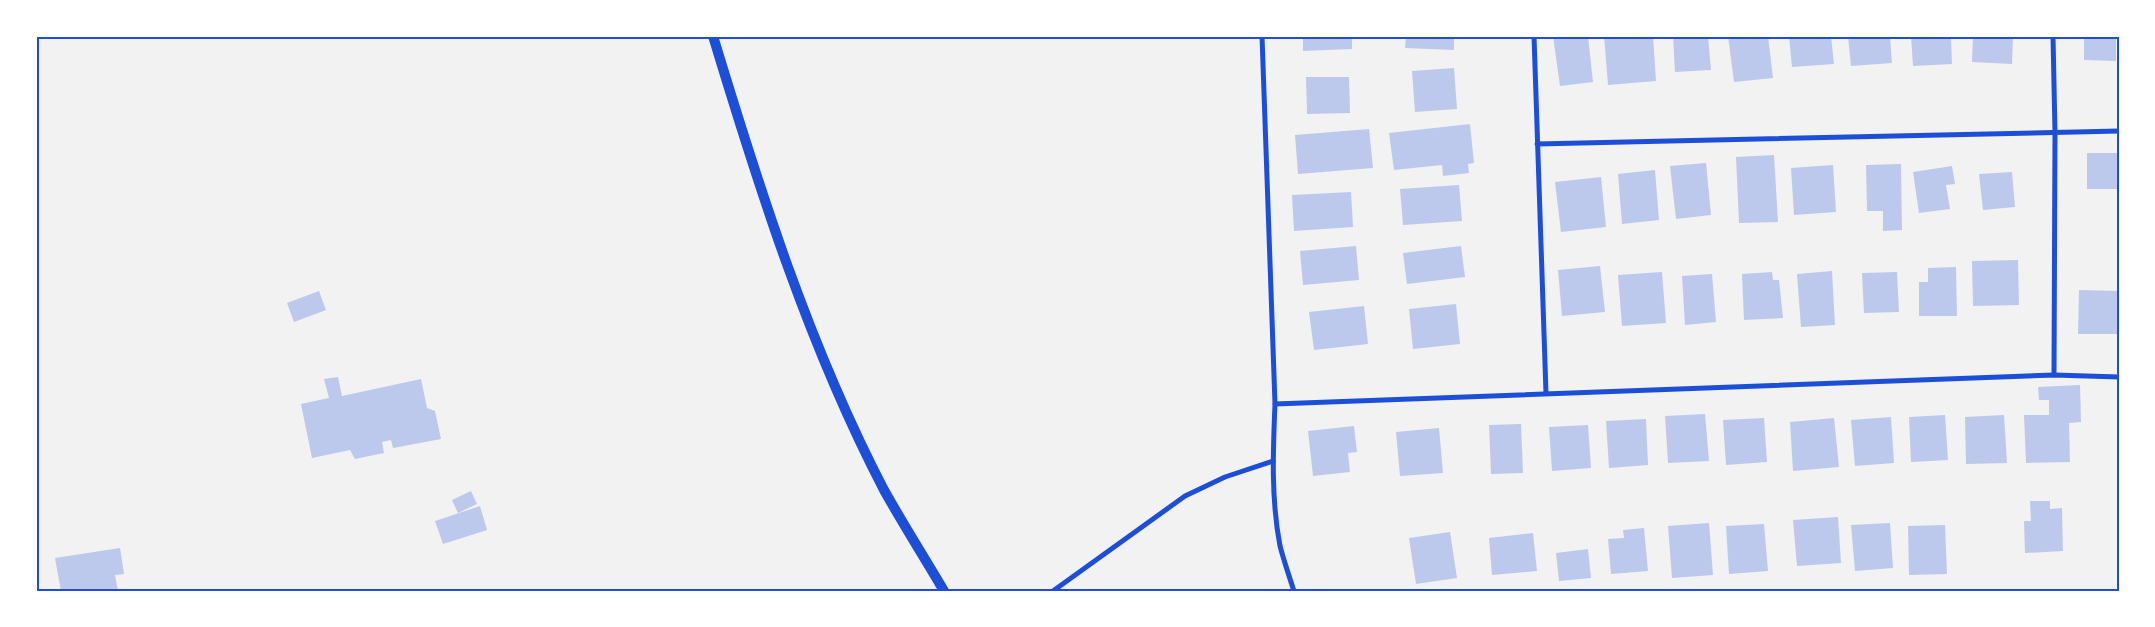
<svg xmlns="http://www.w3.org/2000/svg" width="2155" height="627" font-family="'Roboto Serif',serif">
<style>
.building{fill:#bdc9ec}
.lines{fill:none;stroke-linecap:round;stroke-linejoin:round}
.minor{stroke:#1d4ed8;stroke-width:5}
.secondary{stroke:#1d4ed8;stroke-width:10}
.neatline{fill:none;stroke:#1d4ed8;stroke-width:2}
</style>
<rect width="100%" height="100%" fill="#f2f2f2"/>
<g class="building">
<path d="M 1303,36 L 1352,36 L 1352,49 L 1303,51 Z"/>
<path d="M 1406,36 L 1454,36 L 1454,50 L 1405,48 Z"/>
<path d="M 1553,36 L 1588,36 L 1593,82 L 1560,86 Z"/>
<path d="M 1604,36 L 1653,36 L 1656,81 L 1608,85 Z"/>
<path d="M 1673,36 L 1708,36 L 1711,70 L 1675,72 Z"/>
<path d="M 1728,36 L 1768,36 L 1773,78 L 1734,82 Z"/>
<path d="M 1789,36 L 1831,36 L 1834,64 L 1792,67 Z"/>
<path d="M 1848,36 L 1890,36 L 1892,63 L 1851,66 Z"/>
<path d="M 1911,36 L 1951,36 L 1952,64 L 1913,66 Z"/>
<path d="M 1973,36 L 2013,36 L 2012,64 L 1972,62 Z"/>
<path d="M 2084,36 L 2116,36 L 2116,61 L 2084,60 Z"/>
<path d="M 1454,68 L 1457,109 L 1415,112 L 1412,71 Z"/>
<path d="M 1306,77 L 1349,77 L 1350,113 L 1307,114 Z"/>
<path d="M 1470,124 L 1474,163 L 1468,164 L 1469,173 L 1443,176 L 1442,165 L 1394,170 L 1389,133 Z"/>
<path d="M 1369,129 L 1373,168 L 1298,174 L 1295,135 Z"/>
<rect x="2087" y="153" width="32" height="36"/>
<path d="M 1774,155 L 1778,222 L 1739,223 L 1736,157 Z"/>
<path d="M 1706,163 L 1711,215 L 1676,219 L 1670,166 Z"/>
<path d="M 1901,164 L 1902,230 L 1883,231 L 1883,211 L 1867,211 L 1866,165 Z"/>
<path d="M 1833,165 L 1836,212 L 1794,215 L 1791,168 Z"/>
<path d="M 1952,166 L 1955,184 L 1946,185 L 1950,209 L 1919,213 L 1913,172 Z"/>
<path d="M 1655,170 L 1659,220 L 1622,224 L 1618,174 Z"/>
<path d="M 2012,172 L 2015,207 L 1983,210 L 1979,174 Z"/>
<path d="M 1601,177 L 1606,227 L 1561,232 L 1555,182 Z"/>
<path d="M 1459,185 L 1462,221 L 1403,225 L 1400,189 Z"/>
<path d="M 1351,192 L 1353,227 L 1294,231 L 1292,195 Z"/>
<path d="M 1356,246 L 1359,280 L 1303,285 L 1300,251 Z"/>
<path d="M 1461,246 L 1465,277 L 1407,284 L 1403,253 Z"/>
<path d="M 2018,260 L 2019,305 L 1973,306 L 1972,261 Z"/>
<path d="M 1600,266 L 1605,312 L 1562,316 L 1558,270 Z"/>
<path d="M 1956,267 L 1957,316 L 1919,316 L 1919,282 L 1928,282 L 1928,268 Z"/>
<path d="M 1832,271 L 1835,325 L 1801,327 L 1797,274 Z"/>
<path d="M 1662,272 L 1666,323 L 1622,326 L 1618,275 Z"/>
<path d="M 1772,272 L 1773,280 L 1779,280 L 1783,318 L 1744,320 L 1742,274 Z"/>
<path d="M 1897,272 L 1899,312 L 1864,313 L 1862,273 Z"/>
<path d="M 1712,274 L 1716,322 L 1685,325 L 1682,276 Z"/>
<path d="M 2079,290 L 2119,291 L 2119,334 L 2078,334 Z"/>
<path d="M 319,291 L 326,310 L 294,322 L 287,303 Z"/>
<path d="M 1456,304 L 1460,344 L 1413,349 L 1409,309 Z"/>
<path d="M 1364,306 L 1368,344 L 1314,350 L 1309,312 Z"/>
<path d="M 338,377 L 342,396 L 421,379 L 427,408 L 435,411 L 441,439 L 393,448 L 391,440 L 382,442 L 384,453 L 355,459 L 350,450 L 312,458 L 301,404 L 329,398 L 324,379 Z"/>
<path d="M 2080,385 L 2081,422 L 2069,423 L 2070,462 L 2026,463 L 2024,415 L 2049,415 L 2049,400 L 2039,400 L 2038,387 Z"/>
<path d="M 1705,414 L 1709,461 L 1668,463 L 1665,416 Z"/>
<path d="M 1945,415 L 1948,460 L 1911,462 L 1909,417 Z"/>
<path d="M 2004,415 L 2007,463 L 1966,464 L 1965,417 Z"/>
<path d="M 1891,417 L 1894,463 L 1855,466 L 1851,420 Z"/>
<path d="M 1764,418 L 1767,462 L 1726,465 L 1723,420 Z"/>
<path d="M 1834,418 L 1839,467 L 1793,471 L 1790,422 Z"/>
<path d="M 1646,419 L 1648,465 L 1609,468 L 1606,421 Z"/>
<path d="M 1521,424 L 1523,473 L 1491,474 L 1489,425 Z"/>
<path d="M 1588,425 L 1591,468 L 1552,471 L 1549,427 Z"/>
<path d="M 1354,426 L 1357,452 L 1348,453 L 1350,472 L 1313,476 L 1308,431 Z"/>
<path d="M 1439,428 L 1443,473 L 1400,476 L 1396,432 Z"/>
<path d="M 471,491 L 477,504 L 458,513 L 452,500 Z"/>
<path d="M 2030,501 L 2050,501 L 2050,509 L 2062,508 L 2063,551 L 2025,553 L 2024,521 L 2031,521 Z"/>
<path d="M 480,506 L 487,530 L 443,544 L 435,521 Z"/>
<path d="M 1838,517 L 1841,563 L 1797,566 L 1793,520 Z"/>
<path d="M 1709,523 L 1713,575 L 1672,578 L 1668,526 Z"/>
<path d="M 1890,523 L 1893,568 L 1855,571 L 1851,525 Z"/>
<path d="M 1764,524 L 1768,571 L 1729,574 L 1726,526 Z"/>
<path d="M 1945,525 L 1947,574 L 1909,575 L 1908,526 Z"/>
<path d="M 1644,528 L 1648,571 L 1611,574 L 1608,539 L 1624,538 L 1623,530 Z"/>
<path d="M 1450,532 L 1457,578 L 1416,584 L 1409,538 Z"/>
<path d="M 1533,533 L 1537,571 L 1492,575 L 1489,538 Z"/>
<path d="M 120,548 L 124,574 L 115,575 L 118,591 L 61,591 L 55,558 Z"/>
<path d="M 1588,549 L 1591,578 L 1559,581 L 1556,553 Z"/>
</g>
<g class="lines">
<g class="minor">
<path d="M 1262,36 L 1275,404 C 1273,451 1271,499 1280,546 C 1284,561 1289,576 1294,591"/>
<path d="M 1534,36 L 1546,393"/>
<path d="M 2053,36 L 2055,133 L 2054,375"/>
<path d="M 1537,144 L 2119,131"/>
<path d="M 1275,404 L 2054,375 L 2119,377"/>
<path d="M 1053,591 L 1185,496 L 1225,477 L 1273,461"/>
</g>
<path class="secondary" d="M 713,36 C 760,191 809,346 884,490 C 903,524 924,557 944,591"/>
</g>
<rect width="2155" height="627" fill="none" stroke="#ffffff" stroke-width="75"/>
<rect x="38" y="38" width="2080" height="552" class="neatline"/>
</svg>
